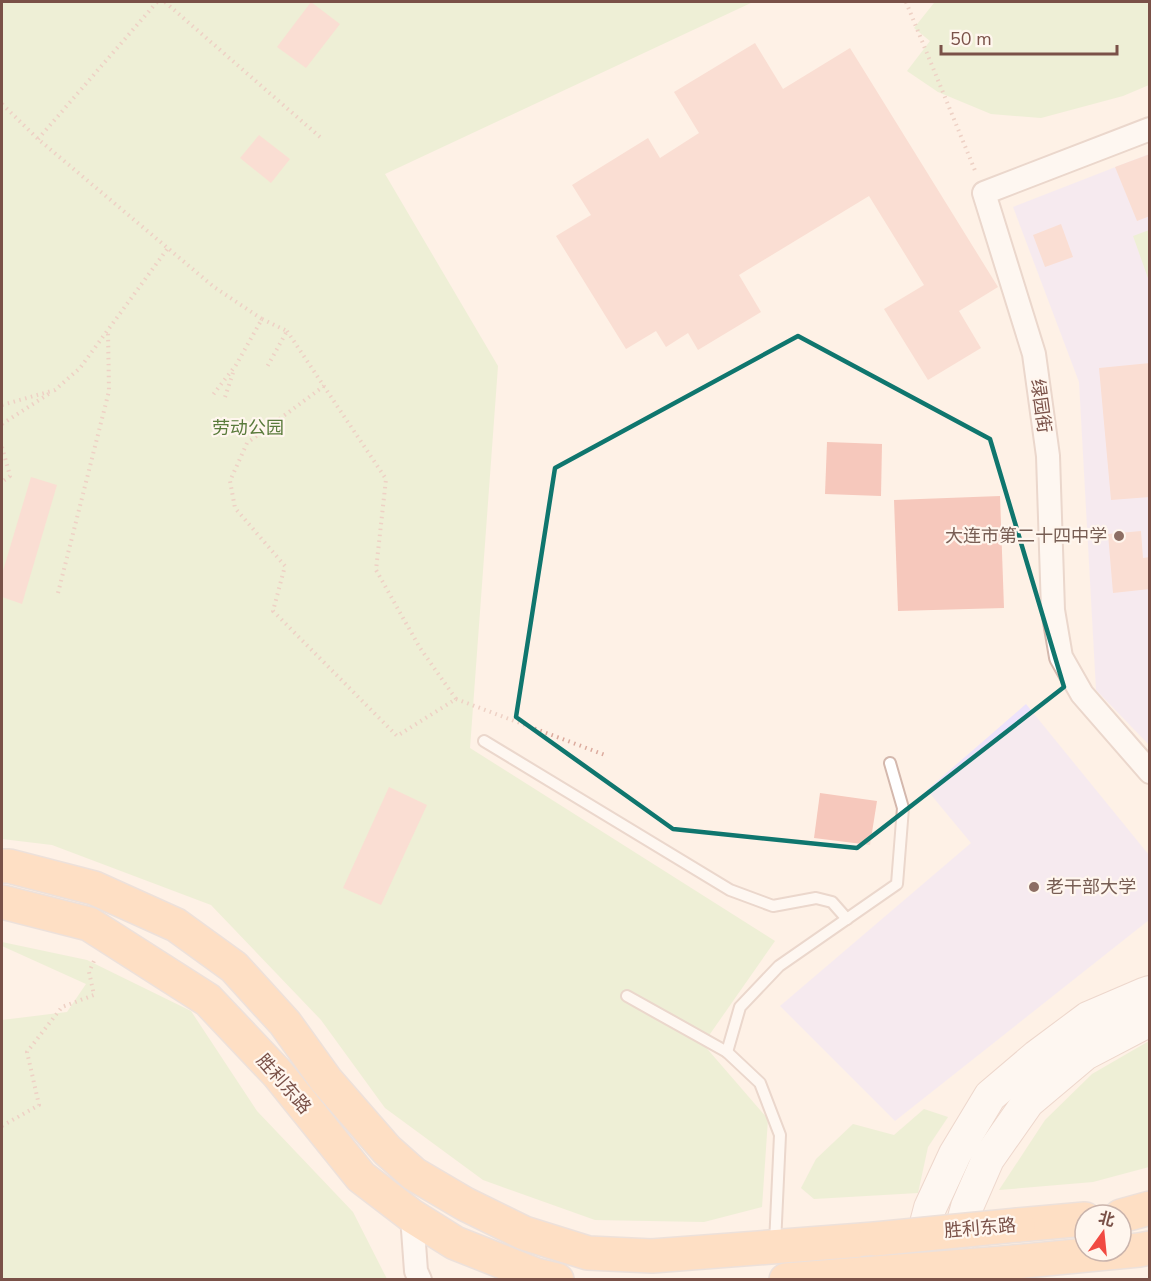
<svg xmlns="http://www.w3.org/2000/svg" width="1151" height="1281" font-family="'Nunito Sans','Noto Sans SC',sans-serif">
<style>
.education{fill:#eee3fb}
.green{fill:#dcedc3}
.building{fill:#f6c8bc}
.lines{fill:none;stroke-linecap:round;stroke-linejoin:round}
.lane-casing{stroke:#d4b8ad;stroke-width:14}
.street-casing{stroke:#d4b8ad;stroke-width:26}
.secondary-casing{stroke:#dab8ad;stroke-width:34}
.primary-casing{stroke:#dacecc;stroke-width:36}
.path{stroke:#dcab9e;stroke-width:4;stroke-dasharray:1.5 4.5;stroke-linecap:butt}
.lane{stroke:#fff;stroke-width:10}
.street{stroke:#fff;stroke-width:22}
.secondary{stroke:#fff;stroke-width:32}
.primary{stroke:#ffc99c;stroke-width:33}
.primary-bridge-casing{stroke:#dacecc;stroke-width:36;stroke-linecap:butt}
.primary-bridge{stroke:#ffc99c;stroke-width:33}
.marked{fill:none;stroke:#0f766e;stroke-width:4.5;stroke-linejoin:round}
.education-dot{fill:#8d6e63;stroke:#fff6ee;stroke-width:2}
.labels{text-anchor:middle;stroke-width:4.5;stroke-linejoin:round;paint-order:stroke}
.street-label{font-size:18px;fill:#7a5148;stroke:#fff6ee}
.park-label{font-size:18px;fill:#5a7b3c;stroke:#fff6ee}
.education-label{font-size:18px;fill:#785e54;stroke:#fff6ee;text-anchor:end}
</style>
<rect width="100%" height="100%" fill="#fef1e6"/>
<g class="education">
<path d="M 1149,154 L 1149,745 L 1096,690 L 1079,382 L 1013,207 Z"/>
<path d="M 1026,704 L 1149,855 L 1149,920 L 895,1121 L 780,1006 L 971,843 L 927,790 Z"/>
</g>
<g class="green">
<path d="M 2,2 L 753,2 L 385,174 L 498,366 L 470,748 L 775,941 L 703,1044 L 768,1119 L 762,1207 L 704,1222 L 595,1220 L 483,1180 L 385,1108 L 321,1020 L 211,905 L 52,845 L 2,839 Z"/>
<path d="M 933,2 L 1149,2 L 1149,85 L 1123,96 L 1041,118 L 991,114 L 938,92 L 907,71 L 930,41 L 914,28 L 934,3 Z"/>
<path d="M 1149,230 L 1150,230 L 1149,281 L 1133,236 Z"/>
<path d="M 2,942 L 87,960 L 191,1011 L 257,1111 L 353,1212 L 387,1279 L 2,1279 L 2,1020 L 67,1012 L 86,984 L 2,946 Z"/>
<path d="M 1149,1041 L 1149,1167 L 1093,1182 L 999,1190 L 1045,1120 L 1092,1074 Z"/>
<path d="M 924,1109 L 948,1117 L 928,1147 L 918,1193 L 814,1199 L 801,1188 L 816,1159 L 853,1124 L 894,1135 Z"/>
</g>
<g class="building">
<path d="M 311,2 L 340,24 L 306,68 L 277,47 Z"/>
<path d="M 755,43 L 783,89 L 850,48 L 998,287 L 959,311 L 981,348 L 928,380 L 884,309 L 924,285 L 869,196 L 739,275 L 761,312 L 698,350 L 688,333 L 666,347 L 656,331 L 626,349 L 556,236 L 591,215 L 572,185 L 648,138 L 660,158 L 699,133 L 674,92 Z"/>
<path d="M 259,135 L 290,159 L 271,183 L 240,158 Z"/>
<path d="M 1150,154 L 1150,216 L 1137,221 L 1115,167 Z"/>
<path d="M 1061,224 L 1073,257 L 1045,267 L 1033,235 Z"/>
<path d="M 1150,363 L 1150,497 L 1111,500 L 1099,368 Z"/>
<path d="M 827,442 L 882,444 L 881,496 L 825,494 Z"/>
<path d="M 31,477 L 57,485 L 22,604 L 2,597 L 2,574 Z"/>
<path d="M 1000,496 L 1004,608 L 898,611 L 894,500 Z"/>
<path d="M 1141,531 L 1143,558 L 1150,557 L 1150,589 L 1113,593 L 1108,534 Z"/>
<path d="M 389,787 L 427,805 L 381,905 L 343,888 Z"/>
<path d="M 820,793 L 877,801 L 870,845 L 814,838 Z"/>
</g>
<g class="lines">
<defs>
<g id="lane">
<path d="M 484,741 L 730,890 L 773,906 L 816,898 L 832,902 L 847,919"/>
<path d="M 627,996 L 727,1052 L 760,1083 L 780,1135 L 775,1244"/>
<path d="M 727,1052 L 740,1007 L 779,966 L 897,884 L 903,808 L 890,763"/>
</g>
<g id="street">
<path d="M 1150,129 L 984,193 L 1034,354 L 1048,456 L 1053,610 L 1061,657 L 1082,694 L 1150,772"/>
<path d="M 412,1216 L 416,1271 L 420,1280"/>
</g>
<g id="secondary">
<path d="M 917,1258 L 930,1208 L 955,1154 L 990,1096 L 1037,1056 L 1088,1018 L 1144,994 L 1150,992"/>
<path d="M 947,1280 L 967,1207 L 988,1159 L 1028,1102 L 1085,1054 L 1150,1020"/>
</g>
<g id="primary">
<path d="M 2,866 L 9,866 L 94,888 L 176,925 L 234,967 L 285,1023 L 326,1080 L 387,1150 L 414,1174 L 465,1204 L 524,1233 L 588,1253 L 652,1256 L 875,1239"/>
<path d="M 2,902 L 89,924 L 208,1000 L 278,1074 L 361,1177 L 412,1216 L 455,1243 L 536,1275 L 557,1280"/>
<path d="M 1121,1216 L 1150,1208"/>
<path d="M 1018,1225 L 1085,1219"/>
<path d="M 1004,1263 L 1139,1250 L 1150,1248"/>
<path d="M 786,1280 L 862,1274"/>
</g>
</defs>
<use href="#lane" class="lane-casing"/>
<use href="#street" class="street-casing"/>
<use href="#secondary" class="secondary-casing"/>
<use href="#primary" class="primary-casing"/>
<g class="path">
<path d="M 165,2 L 320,137"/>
<path d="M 906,2 L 976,173"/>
<path d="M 2,104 L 38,139 L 214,287 L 262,319 L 236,365 L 212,396"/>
<path d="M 38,139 L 157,2"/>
<path d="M 262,319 L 287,331 L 267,367"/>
<path d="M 287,331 L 386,479 L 376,570 L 420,648 L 456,699 L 397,736 L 273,611 L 285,566 L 235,508 L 230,481 L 247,443 L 324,386"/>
<path d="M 225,397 L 234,370"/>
<path d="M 2,405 L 55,390 L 80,368 L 168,248"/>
<path d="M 2,424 L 50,393"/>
<path d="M 2,447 L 10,476 L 2,482"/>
<path d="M 58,593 L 109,391 L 108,330"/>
<path d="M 456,699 L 605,755"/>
<path d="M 2,1126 L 39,1105 L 27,1052 L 62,1007 L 94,995 L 89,972 L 94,961"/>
</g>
<use href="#lane" class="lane"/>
<use href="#street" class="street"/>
<use href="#secondary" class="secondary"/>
<use href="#primary" class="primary"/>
<defs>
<g id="primary-bridge">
<path d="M 875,1239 L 1018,1225"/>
<path d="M 862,1274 L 1004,1263"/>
</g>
</defs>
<use href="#primary-bridge" class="primary-bridge-casing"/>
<use href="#primary-bridge" class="primary-bridge"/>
</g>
<path d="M0 0H1151V1281H0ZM 798,336 L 990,439 L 1064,687 L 857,848 L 673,829 L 516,717 L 555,468 Z" fill="#fef1e6" fill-opacity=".55" fill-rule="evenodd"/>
<path class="marked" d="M 798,336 L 990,439 L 1064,687 L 857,848 L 673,829 L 516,717 L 555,468 Z"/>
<g class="education-dot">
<circle cx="1119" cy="536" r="6"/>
<circle cx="1034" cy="887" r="6"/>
</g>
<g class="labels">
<g class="street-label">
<text transform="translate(1041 406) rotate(82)" y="6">绿园街</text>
<text transform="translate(284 1084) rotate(49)" y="6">胜利东路</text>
<text transform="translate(980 1228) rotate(-5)" y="6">胜利东路</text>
</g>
<g class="park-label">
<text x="248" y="434">劳动公园</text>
</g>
<g class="education-label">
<text x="1107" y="542">大连市第二十四中学</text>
<text x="1046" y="893" text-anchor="start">老干部大学</text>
</g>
</g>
<rect width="1151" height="1281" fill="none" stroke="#7a5148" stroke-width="6"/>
<g transform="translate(1103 1233) rotate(15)"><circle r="28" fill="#fff6ee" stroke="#cab4ac" stroke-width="1.5"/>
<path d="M0-4.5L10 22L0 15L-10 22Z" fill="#f14a42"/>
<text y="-9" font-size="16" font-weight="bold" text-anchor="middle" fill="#7a5148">北</text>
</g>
<path d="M941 45v9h176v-9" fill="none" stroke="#7a5148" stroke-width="3"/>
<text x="950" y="45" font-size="18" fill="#7a5148" stroke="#fff6ee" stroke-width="4.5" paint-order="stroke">50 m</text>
</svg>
